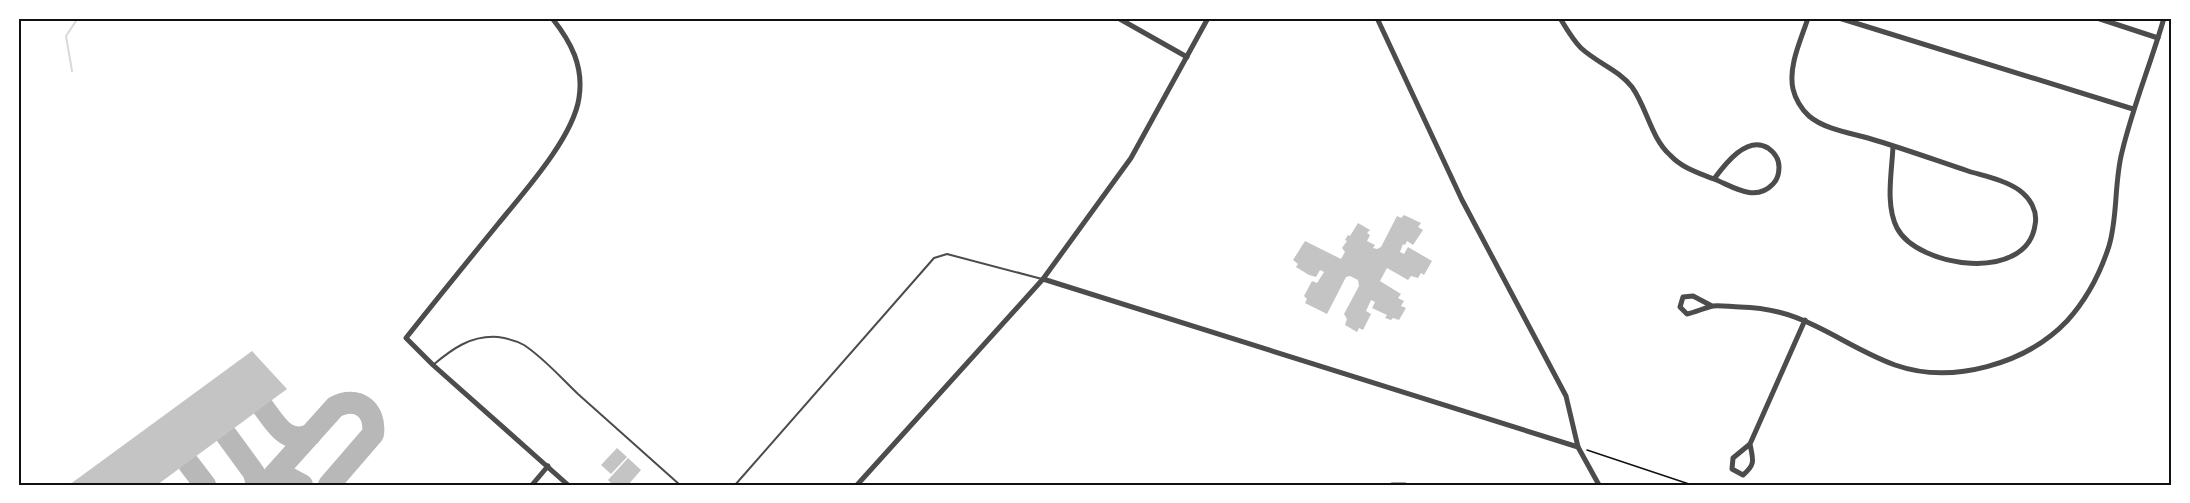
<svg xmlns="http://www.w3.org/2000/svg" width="2190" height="503" font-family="'Fira Sans',sans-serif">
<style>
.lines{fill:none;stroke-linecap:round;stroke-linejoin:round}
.stream{stroke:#d9d9d9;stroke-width:2}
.taxiway{stroke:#b8b8b8;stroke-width:22}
.building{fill:#c4c4c4}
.path{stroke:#111;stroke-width:1.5}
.service{stroke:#4c4c4c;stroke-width:2}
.minor{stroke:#4c4c4c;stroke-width:5}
.neatline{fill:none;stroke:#111;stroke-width:2}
</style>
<rect width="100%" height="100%" fill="#fff"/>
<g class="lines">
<path class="stream" d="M 72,71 L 66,36 L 78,18"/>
<g class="taxiway">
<path d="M 263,407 C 276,424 286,445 310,435"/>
<path d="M 227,436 L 254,473 L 257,485"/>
<path d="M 189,464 L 205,485"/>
<path d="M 270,480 L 287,477 L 302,485"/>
<path d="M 265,485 L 335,407 C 358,395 376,410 373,434 L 329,485"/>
</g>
</g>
<g class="building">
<path d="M 1404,215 L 1421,223 L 1418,227 L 1423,230 L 1413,245 L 1407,241 L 1405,245 L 1403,244 L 1400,252 L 1404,254 L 1408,247 L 1432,261 L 1424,275 L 1421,273 L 1418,278 L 1411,276 L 1408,280 L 1387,268 L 1380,281 L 1401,294 L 1398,298 L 1404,301 L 1401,306 L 1406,308 L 1399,320 L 1393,318 L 1391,320 L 1385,318 L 1387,315 L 1372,308 L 1375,302 L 1371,300 L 1366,311 L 1371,314 L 1363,330 L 1359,328 L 1357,332 L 1345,325 L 1347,319 L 1344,314 L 1359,286 L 1358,280 L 1350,276 L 1346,277 L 1327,314 L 1305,303 L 1307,299 L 1304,296 L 1312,281 L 1317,283 L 1324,272 L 1320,270 L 1316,277 L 1309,275 L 1296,267 L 1298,264 L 1293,260 L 1305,241 L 1341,259 L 1345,252 L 1342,248 L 1347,241 L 1345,240 L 1348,235 L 1350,236 L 1358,223 L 1370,230 L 1367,233 L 1370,235 L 1367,241 L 1375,245 L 1373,248 L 1377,249 L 1381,247 L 1397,216 L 1401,218 Z"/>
<path d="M 252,351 L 287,389 L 157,485 L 69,485 Z"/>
<path d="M 617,448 L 627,457 L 611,474 L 601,465 Z"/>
<path d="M 628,458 L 641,470 L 628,485 L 613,485 L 608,480 Z"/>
</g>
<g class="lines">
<path class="path" d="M 1587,450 L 1692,485"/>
<g class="service">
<path d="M 433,365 C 452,349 471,335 498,337 C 505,338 517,341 524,345 C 545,359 560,377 578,394 C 612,424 646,455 680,485"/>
<path d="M 735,485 L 934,258 L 947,254 L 1042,279"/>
</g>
<g class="minor">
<path d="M 552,18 C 571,42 584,66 579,98 C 573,138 524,192 498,224 C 467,262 436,300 406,338 L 433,365 L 568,485"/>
<path d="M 1118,18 L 1187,57"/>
<path d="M 1377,18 L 1462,200 L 1566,396 L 1578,447 L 1599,485"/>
<path d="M 1560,18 C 1566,28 1573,40 1581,48 C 1597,63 1619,70 1632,87 C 1647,108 1651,138 1670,155 C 1682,168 1698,173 1714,179 C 1732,186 1755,203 1773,184 C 1777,180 1779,174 1779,167 C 1779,160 1775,153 1768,148 C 1747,135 1725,164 1714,179"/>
<path d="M 1808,18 C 1801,40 1788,66 1793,89 C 1795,98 1801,109 1809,116 C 1824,129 1850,133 1868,138 C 1902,148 1935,160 1968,171 C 1984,176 2005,180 2019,190 C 2030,198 2038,211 2035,225 C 2027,283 1918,268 1897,228 C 1885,204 1892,172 1893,146"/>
<path d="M 1839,18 L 2133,109"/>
<path d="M 2097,18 L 2158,38"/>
<path d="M 1043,279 L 1578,447"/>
<path d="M 1712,306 L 1693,296 L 1683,297 L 1680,307 L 1687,314 C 1696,312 1704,308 1713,306 C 1721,305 1731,307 1740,307 C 1806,308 1838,344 1895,365 C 1952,385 2026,364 2067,321 C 2087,299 2100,274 2109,246 C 2118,216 2114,183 2122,152 C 2133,106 2151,63 2164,18"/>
<path d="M 1750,444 C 1753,460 1756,464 1743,475 L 1732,469 L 1733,458 L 1750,444 L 1805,320"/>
<path d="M 532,485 L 548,466"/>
<path d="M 857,485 L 1043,279 L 1131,158 L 1208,18"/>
<path d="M 1392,485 L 1405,485"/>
</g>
</g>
<rect width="2190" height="503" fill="none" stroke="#ffffff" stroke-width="39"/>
<rect x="20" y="20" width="2150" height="464" class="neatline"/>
</svg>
